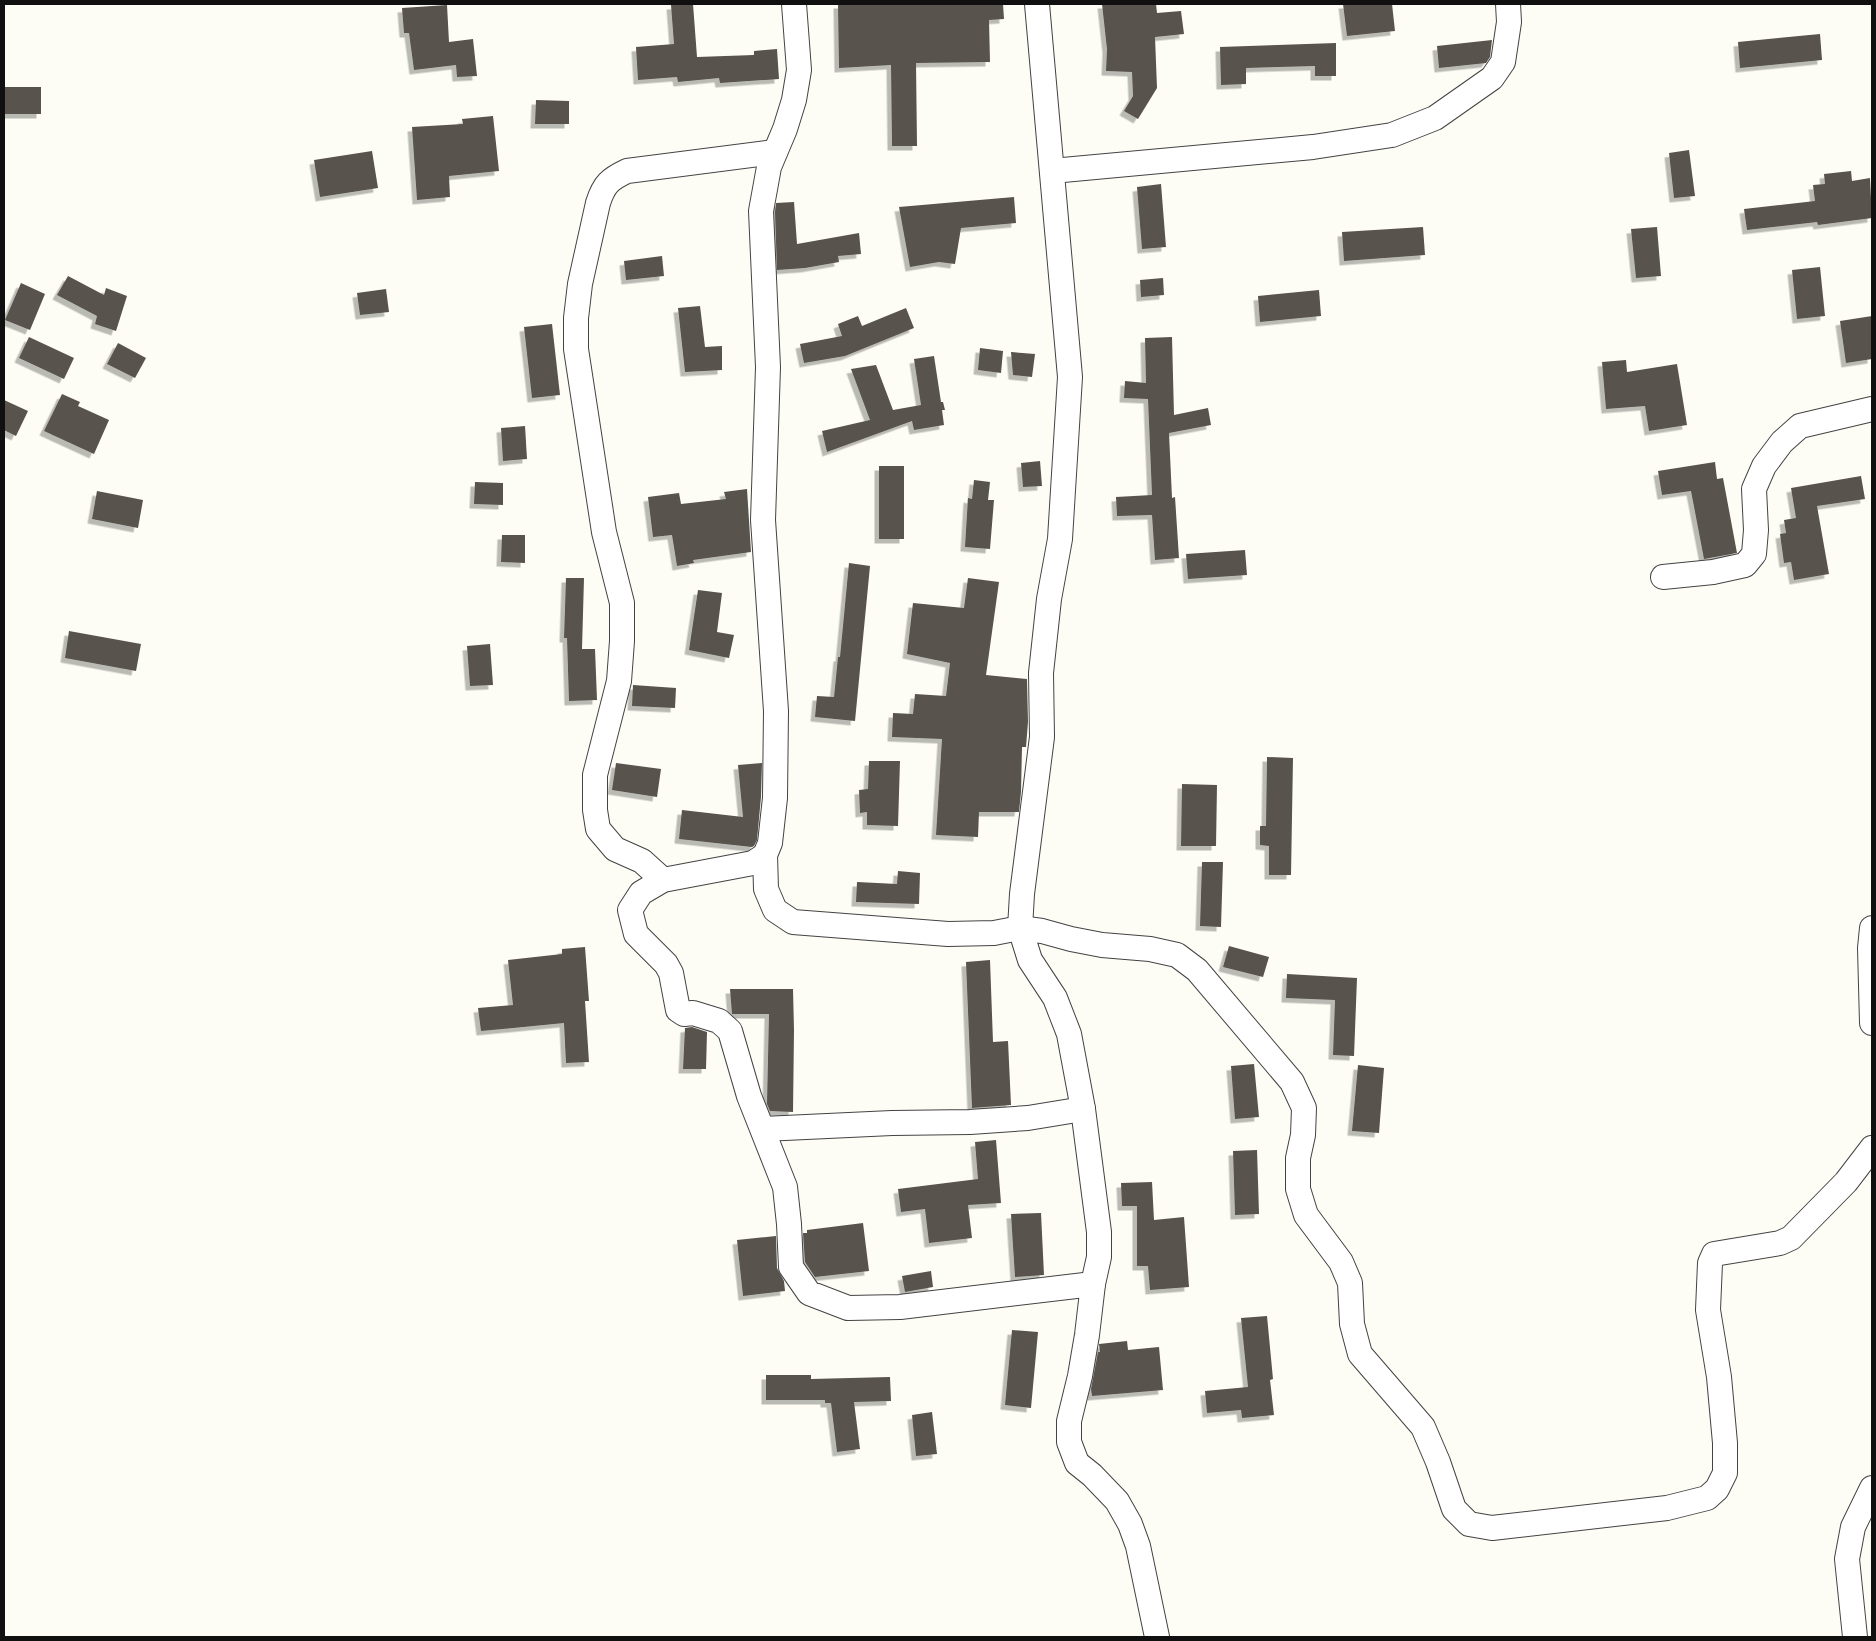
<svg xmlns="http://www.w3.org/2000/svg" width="1876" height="1641" font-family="Lora,serif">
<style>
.building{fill:#58524d;filter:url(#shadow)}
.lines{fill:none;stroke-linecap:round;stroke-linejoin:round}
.minor-casing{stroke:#434343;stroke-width:26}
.minor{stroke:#fff;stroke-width:24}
</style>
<defs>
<filter id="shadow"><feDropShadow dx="-4.5" dy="4.5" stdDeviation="0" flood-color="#0004"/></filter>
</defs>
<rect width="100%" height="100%" fill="#fefdf5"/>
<g class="building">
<path d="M 693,4 L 697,57 L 754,55 L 754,51 L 777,49 L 779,79 L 720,83 L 719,78 L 678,82 L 677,77 L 638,80 L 636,47 L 674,44 L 671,5 Z"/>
<path d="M 838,4 L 1003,4 L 1004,19 L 989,20 L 990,62 L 916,63 L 917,146 L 892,146 L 891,65 L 839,68 Z"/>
<path d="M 1102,4 L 1156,4 L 1157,13 L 1181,11 L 1184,34 L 1155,37 L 1157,88 L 1138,119 L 1124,111 L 1133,96 L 1132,72 L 1106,71 L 1107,49 Z"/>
<path d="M 1343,4 L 1392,4 L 1395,31 L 1347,36 Z"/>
<path d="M 447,5 L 449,42 L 473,39 L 477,76 L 457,77 L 456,65 L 414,70 L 409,33 L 404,33 L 402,8 Z"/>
<path d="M 1820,34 L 1822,60 L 1740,68 L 1738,42 Z"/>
<path d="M 1492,40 L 1490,57 L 1486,63 L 1439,68 L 1437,46 Z"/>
<path d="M 1336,43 L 1336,76 L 1315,76 L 1315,66 L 1246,68 L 1246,84 L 1221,85 L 1220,47 Z"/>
<rect x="4" y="87" width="37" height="27"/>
<path d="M 536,100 L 569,101 L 569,124 L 535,124 Z"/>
<path d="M 493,116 L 499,171 L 449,176 L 450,197 L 417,200 L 412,127 L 463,124 L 462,119 Z"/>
<path d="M 1689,150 L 1695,196 L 1674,198 L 1669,153 Z"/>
<path d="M 372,151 L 378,188 L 320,197 L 314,160 Z"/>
<path d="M 1851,171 L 1852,181 L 1870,178 L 1872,218 L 1818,225 L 1817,222 L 1747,230 L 1744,209 L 1815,201 L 1813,185 L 1825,184 L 1824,174 Z"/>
<path d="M 1161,184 L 1166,247 L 1142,249 L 1137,187 Z"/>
<path d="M 1014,197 L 1016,223 L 961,228 L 955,264 L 939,262 L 910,267 L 899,207 Z"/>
<path d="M 794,202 L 797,244 L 859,233 L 861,254 L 838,256 L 839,262 L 805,268 L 777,270 L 775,212 L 776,203 Z"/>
<path d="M 1423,227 L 1425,255 L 1344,261 L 1342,232 Z"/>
<path d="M 1657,227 L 1661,276 L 1636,278 L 1631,229 Z"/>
<path d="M 662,256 L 664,276 L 626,280 L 624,261 Z"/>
<path d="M 1820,267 L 1825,316 L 1797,319 L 1792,270 Z"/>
<path d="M 68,276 L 104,295 L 106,288 L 127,296 L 116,331 L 95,324 L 97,316 L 57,295 Z"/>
<path d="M 1163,278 L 1164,295 L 1141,297 L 1140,280 Z"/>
<path d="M 21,283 L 45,294 L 30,330 L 5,320 Z"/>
<path d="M 386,289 L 389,312 L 360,315 L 357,293 Z"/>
<path d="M 1319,290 L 1321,316 L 1260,322 L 1258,296 Z"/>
<path d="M 700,306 L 705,347 L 722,346 L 722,370 L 685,372 L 678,308 Z"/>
<path d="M 906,308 L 914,328 L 845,356 L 804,363 L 800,344 L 842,336 L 838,324 L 858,316 L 862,326 Z"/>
<path d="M 1872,316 L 1872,359 L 1846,363 L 1840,321 Z"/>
<path d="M 552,324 L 560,395 L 532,398 L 524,327 Z"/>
<path d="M 29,337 L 74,358 L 64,379 L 19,358 Z"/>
<path d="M 1172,337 L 1174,415 L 1208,408 L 1211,425 L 1169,433 L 1172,498 L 1175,497 L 1179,558 L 1155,560 L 1152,515 L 1117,516 L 1116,497 L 1152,495 L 1148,399 L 1124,398 L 1125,381 L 1146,383 L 1145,338 Z"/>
<path d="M 118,343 L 146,358 L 135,378 L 107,364 Z"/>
<path d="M 980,348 L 1003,351 L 1001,373 L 978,370 Z"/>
<path d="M 1011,352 L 1035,354 L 1032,377 L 1013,375 Z"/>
<path d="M 934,356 L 941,402 L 943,402 L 945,410 L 942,410 L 944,425 L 914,430 L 912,421 L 827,452 L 822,431 L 870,420 L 851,369 L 876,365 L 893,410 L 921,405 L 914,359 Z"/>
<path d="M 1626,360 L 1627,372 L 1677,364 L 1687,425 L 1649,431 L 1645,406 L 1606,409 L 1602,362 Z"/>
<path d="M 62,394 L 80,402 L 78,406 L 109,420 L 94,454 L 44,431 Z"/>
<path d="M 4,400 L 28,411 L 16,436 L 4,430 Z"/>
<path d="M 525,426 L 527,459 L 503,461 L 501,428 Z"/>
<path d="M 1040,461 L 1042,486 L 1023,487 L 1021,463 Z"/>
<path d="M 1715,462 L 1717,479 L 1723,478 L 1737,553 L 1704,559 L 1691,491 L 1662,495 L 1658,471 Z"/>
<rect x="879" y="466" width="25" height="73"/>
<path d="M 1861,476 L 1865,499 L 1817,506 L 1829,574 L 1794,580 L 1791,562 L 1784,563 L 1780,534 L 1786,533 L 1784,520 L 1796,518 L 1791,488 Z"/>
<path d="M 974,480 L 990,482 L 988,500 L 994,500 L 990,549 L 965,547 L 968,498 L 972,499 Z"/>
<path d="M 475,482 L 503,483 L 503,505 L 474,504 Z"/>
<path d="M 747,489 L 751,552 L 693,560 L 694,563 L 677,566 L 672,535 L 653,537 L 648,497 L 679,493 L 681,504 L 726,499 L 724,492 Z"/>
<path d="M 97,491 L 143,500 L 138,528 L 92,519 Z"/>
<path d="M 502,535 L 525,535 L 525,563 L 501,562 Z"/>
<path d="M 1245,550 L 1247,575 L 1188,579 L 1186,554 Z"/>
<path d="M 849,563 L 870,566 L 855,721 L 815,717 L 817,696 L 834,697 L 838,657 L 840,657 Z"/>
<path d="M 566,578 L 584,578 L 582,649 L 595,649 L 597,700 L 569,701 L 567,638 L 564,638 Z"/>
<path d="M 968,578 L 999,582 L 986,675 L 1027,679 L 1028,722 L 1026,747 L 1022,747 L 1021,792 L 1019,812 L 979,812 L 978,837 L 936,835 L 942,739 L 892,737 L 893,713 L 913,714 L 915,694 L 946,696 L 950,663 L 907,654 L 913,603 L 964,608 Z"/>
<path d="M 698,590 L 722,593 L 717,632 L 734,635 L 729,658 L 689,650 Z"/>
<path d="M 69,631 L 141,644 L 136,671 L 65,658 Z"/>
<path d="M 490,644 L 493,685 L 470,686 L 467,646 Z"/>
<path d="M 633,685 L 676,688 L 675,708 L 632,706 Z"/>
<path d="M 1267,757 L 1293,758 L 1291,875 L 1269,875 L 1269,846 L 1260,845 L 1260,826 L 1266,826 Z"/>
<path d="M 869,761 L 900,761 L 898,826 L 867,825 L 867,812 L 860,813 L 859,790 L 868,789 Z"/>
<path d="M 616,763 L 661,769 L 657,797 L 612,790 Z"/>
<path d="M 762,763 L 761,797 L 757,840 L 754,846 L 752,847 L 679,839 L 682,810 L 743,817 L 738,765 Z"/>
<path d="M 1182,784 L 1217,785 L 1216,846 L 1181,846 Z"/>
<path d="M 1202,862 L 1223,862 L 1221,927 L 1200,926 Z"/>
<path d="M 898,871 L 920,873 L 919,904 L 856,902 L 857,882 L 897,884 Z"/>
<path d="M 1229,946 L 1269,957 L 1263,977 L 1223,967 Z"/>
<path d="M 585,947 L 589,1001 L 585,1001 L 589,1062 L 566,1063 L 564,1023 L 481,1031 L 478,1008 L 513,1005 L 508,960 L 562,954 L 562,949 Z"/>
<path d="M 990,960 L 993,1042 L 1008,1041 L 1011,1105 L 972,1108 L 966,962 Z"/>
<path d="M 1287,974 L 1357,978 L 1354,1056 L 1333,1055 L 1335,1000 L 1286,998 Z"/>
<path d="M 730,989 L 793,989 L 794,1030 L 793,1112 L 770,1111 L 767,1104 L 769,1014 L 732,1014 Z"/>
<path d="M 692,1027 L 707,1032 L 706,1069 L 683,1069 L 685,1028 Z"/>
<path d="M 1254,1064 L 1259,1117 L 1235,1119 L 1231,1066 Z"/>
<path d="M 1358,1065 L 1384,1068 L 1379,1133 L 1352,1131 Z"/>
<path d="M 996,1140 L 1001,1203 L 968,1205 L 972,1238 L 929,1243 L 925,1209 L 901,1212 L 898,1189 L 978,1179 L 975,1142 Z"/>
<path d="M 1257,1150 L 1259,1214 L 1235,1215 L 1233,1151 Z"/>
<path d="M 1152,1182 L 1154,1220 L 1184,1217 L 1189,1287 L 1150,1290 L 1148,1266 L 1137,1266 L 1137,1206 L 1122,1206 L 1121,1183 Z"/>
<path d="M 1041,1213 L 1044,1275 L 1015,1277 L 1011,1214 Z"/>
<path d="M 863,1223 L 869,1271 L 815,1277 L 805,1262 L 803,1233 L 807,1233 L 807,1230 Z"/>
<path d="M 776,1236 L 777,1268 L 784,1281 L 785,1291 L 743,1296 L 737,1240 Z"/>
<path d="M 931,1271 L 933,1287 L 905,1292 L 902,1276 Z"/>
<path d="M 1267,1316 L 1273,1379 L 1270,1380 L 1274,1415 L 1242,1418 L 1241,1410 L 1207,1413 L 1205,1391 L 1248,1387 L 1241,1318 Z"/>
<path d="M 1012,1330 L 1038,1332 L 1031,1408 L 1005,1405 Z"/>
<path d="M 1127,1341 L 1128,1350 L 1159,1347 L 1163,1390 L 1092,1396 L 1091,1389 L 1098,1352 L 1100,1352 L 1099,1344 Z"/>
<path d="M 766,1375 L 811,1375 L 811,1379 L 890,1377 L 891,1401 L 854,1402 L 860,1449 L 837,1452 L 831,1403 L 825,1403 L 825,1400 L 766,1400 Z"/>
<path d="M 932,1412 L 937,1454 L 916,1456 L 912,1415 Z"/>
</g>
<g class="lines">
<defs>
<g id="minor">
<path d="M 794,4 L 799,70 L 794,100 L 785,129 L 769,167 L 761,211 L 768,367 L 763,520 L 776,711 L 775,798 L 770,843 L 765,855 L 766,889 L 775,910 L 793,922 L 948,934 L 994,933 L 1020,928 L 1042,931 L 1071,939 L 1102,945 L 1150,949 L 1177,955 L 1197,970 L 1292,1082 L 1304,1108 L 1303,1135 L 1298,1158 L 1298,1189 L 1306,1215 L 1341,1262 L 1350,1283 L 1352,1324 L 1360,1354 L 1423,1427 L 1438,1462 L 1454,1509 L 1469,1524 L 1492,1528 L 1667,1508 L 1707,1498 L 1717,1489 L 1725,1473 L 1725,1443 L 1719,1377 L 1708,1310 L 1710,1263 L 1714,1254 L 1780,1243 L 1791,1238 L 1846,1182 L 1872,1148"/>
<path d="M 1037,4 L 1070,377 L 1060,539 L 1049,599 L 1041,673 L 1042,737 L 1022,894 L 1020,928 L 1030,960 L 1055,998 L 1069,1034 L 1083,1109 L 1099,1232 L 1099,1257 L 1093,1284 L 1087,1335 L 1080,1376 L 1069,1421 L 1069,1442 L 1077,1463 L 1092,1475 L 1117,1501 L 1130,1524 L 1138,1546 L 1157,1637"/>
<path d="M 1052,171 L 1313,147 L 1392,135 L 1435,118 L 1492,78 L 1503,62 L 1509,22 L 1508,4"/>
<path d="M 1663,577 L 1713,572 L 1745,565 L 1754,554 L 1756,530 L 1754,489 L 1764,466 L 1782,442 L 1800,426 L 1872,409"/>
<path d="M 765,855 L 753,863 L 663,880 L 641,893 L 630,910 L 636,934 L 666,964 L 671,973 L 678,1010 L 684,1014 L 693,1013 L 719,1021 L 730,1031 L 749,1096 L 785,1187 L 789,1224 L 791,1267 L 809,1293 L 848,1308 L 900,1307 L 1093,1284"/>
<path d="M 663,880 L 642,861 L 615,849 L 598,829 L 595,810 L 595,775 L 619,681 L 622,641 L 622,603 L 604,532 L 576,349 L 576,318 L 580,284 L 598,203 C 604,184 610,179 627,171 L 775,152"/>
<path d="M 1872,928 L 1870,948 L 1872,1023"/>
<path d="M 763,1129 L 892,1123 L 970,1122 L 1028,1118 L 1083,1109"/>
<path d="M 1855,1637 L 1847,1559 L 1853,1527 L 1872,1488"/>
</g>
</defs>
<use href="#minor" class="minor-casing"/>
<use href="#minor" class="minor"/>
</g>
<rect width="1876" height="1641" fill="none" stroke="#101010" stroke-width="10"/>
</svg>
